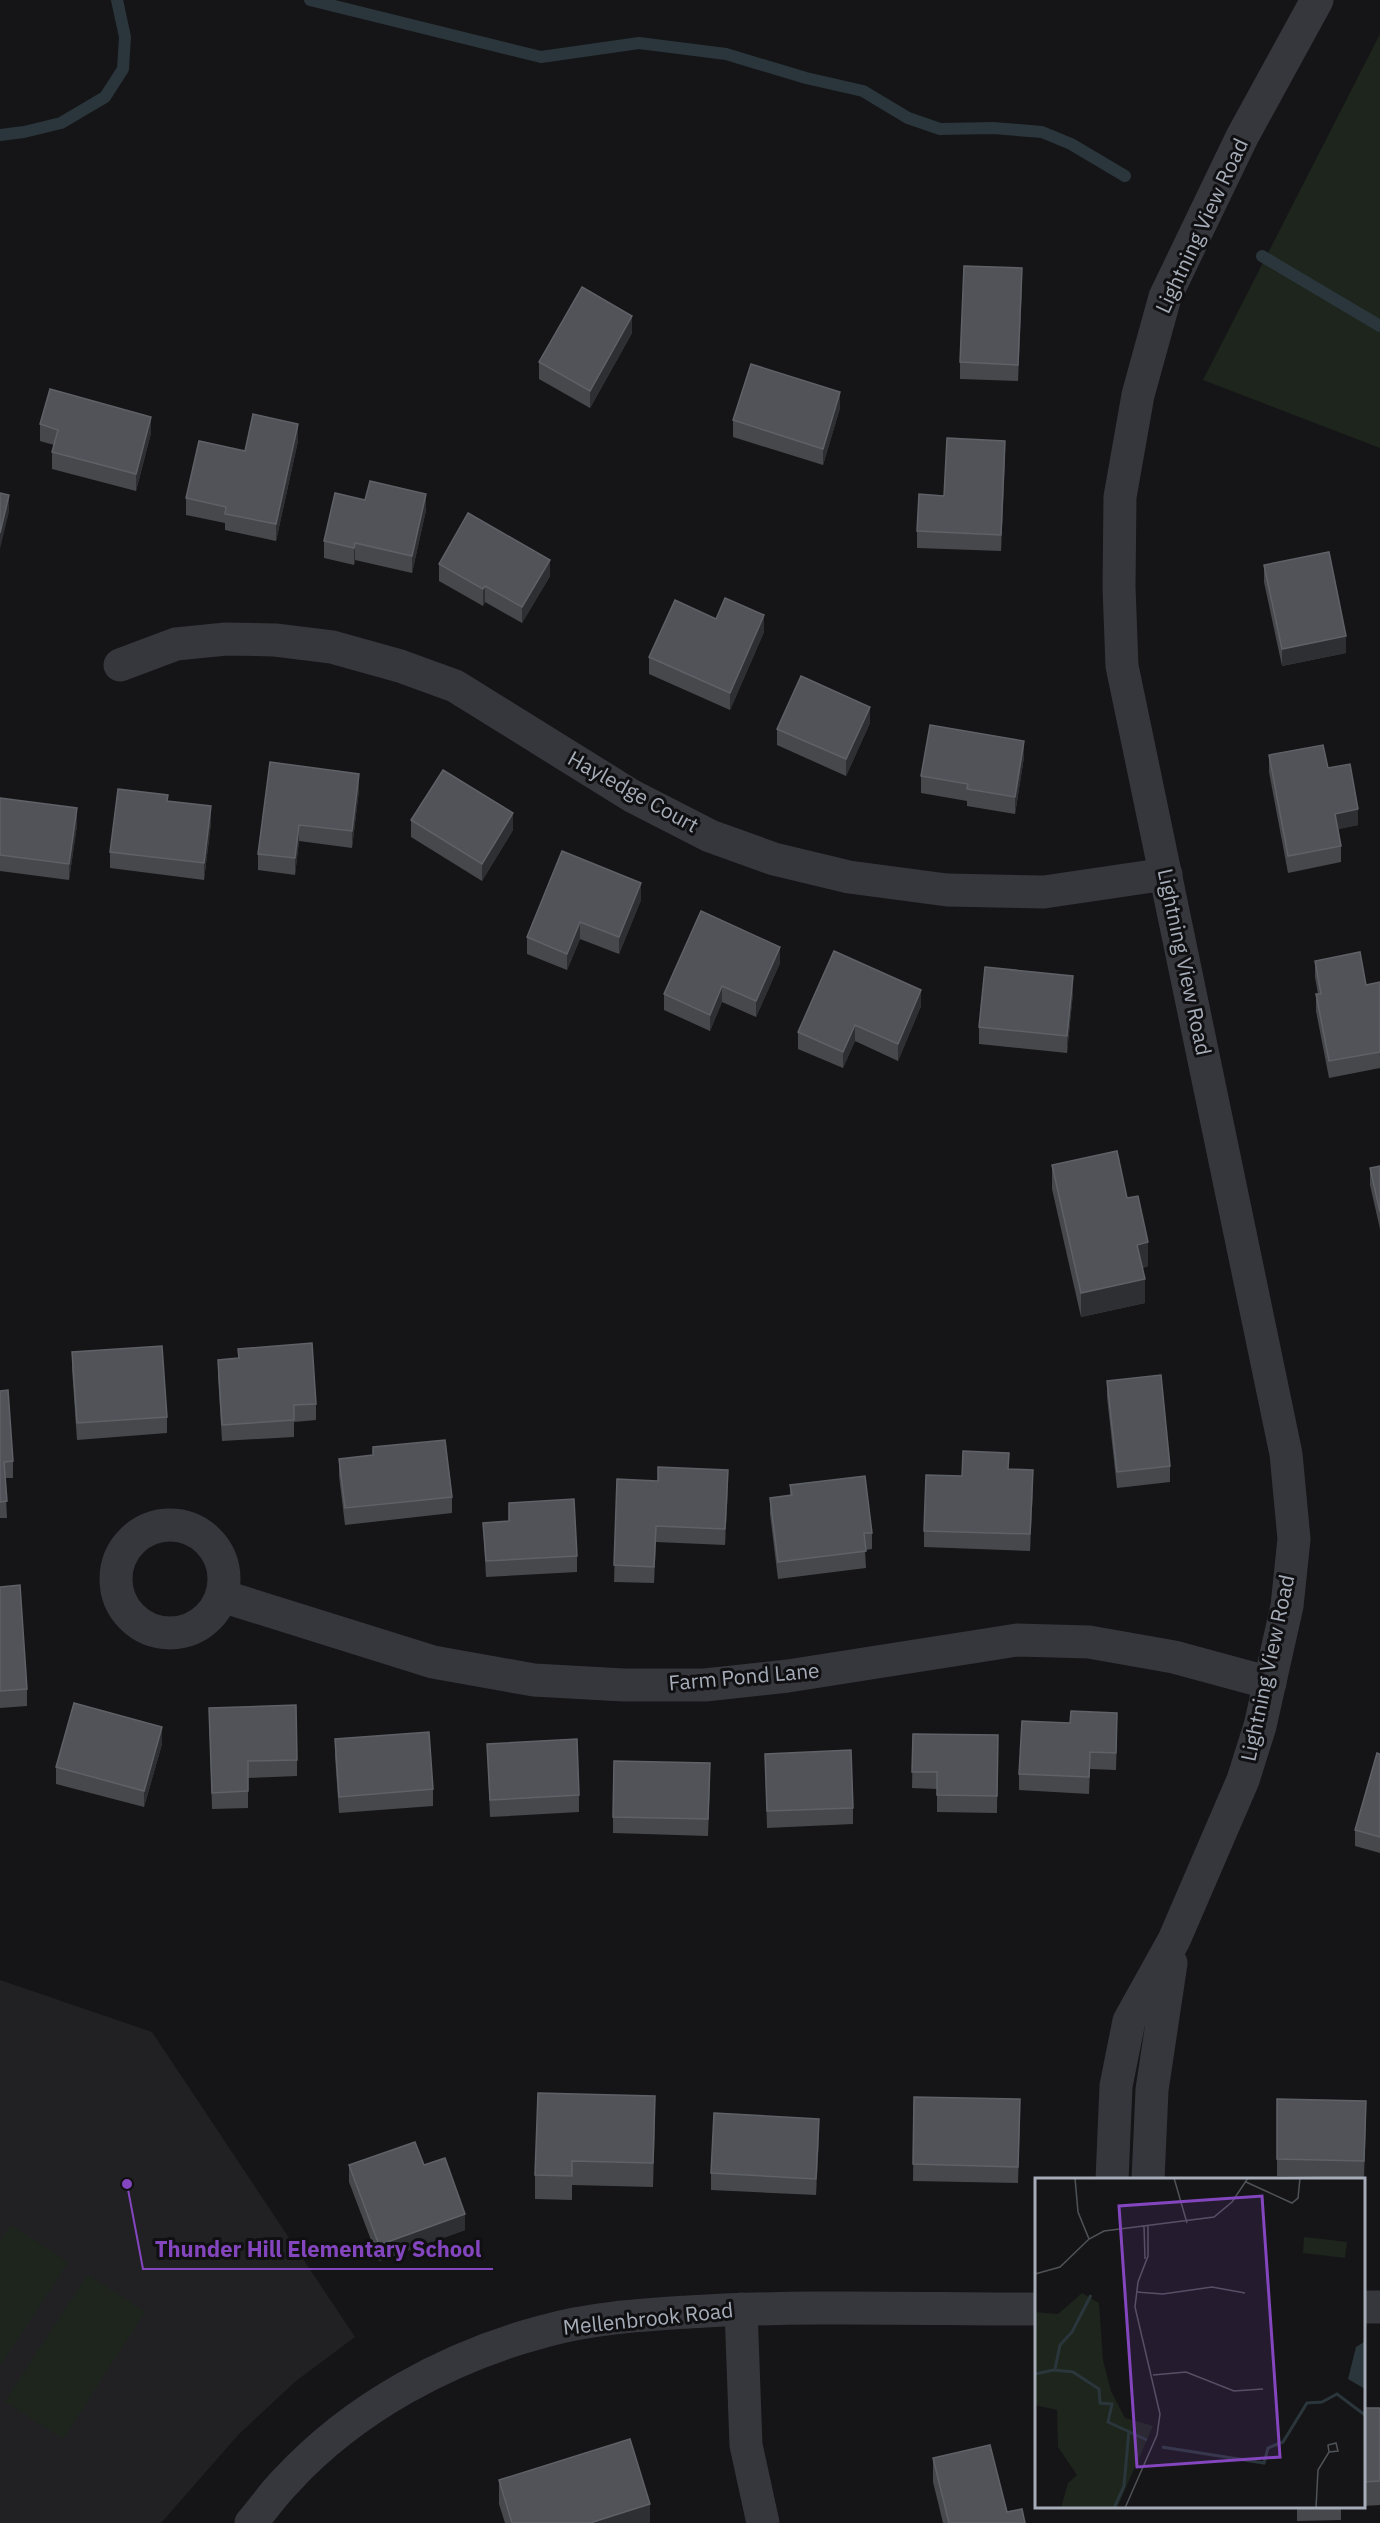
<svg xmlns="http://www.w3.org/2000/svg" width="1380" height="2523" font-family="'IBM Plex Sans',sans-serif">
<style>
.built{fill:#212124}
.green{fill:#1d251d}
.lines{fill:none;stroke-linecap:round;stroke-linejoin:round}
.stream{stroke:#2a363b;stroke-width:12}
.street{stroke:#36373c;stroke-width:33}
.wall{fill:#46484c}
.shaded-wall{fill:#2e2f32}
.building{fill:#515358;stroke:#5e6167;stroke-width:1.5}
.labels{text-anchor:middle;stroke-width:6;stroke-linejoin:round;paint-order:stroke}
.street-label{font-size:21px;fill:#a6adb8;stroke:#101012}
.inset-river{fill:none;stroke:#2a363b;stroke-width:3}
.inset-road{fill:none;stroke:#4f5257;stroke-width:1.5}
.view{fill:#8446be;fill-opacity:0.15;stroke:#8446be;stroke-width:3}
.inset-edge{fill:none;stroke:#a6adb8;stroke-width:3}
.leader{fill:none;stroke:#8446be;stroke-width:2}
.callout-dot{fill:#8446be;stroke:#101012;stroke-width:2}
.callout-label{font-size:22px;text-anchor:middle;font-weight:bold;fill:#8446be;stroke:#101012;stroke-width:6;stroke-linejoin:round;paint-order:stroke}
</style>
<rect width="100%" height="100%" fill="#151517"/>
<path class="built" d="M 0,1980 L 152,2032 L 355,2337 L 296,2381 L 239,2434 L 161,2523 L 0,2523 Z"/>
<g class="green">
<path d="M 1380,34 L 1380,448 L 1203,380 Z"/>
<path d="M 11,2225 L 68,2262 L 0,2366 L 0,2241 Z"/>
<path d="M 88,2275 L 145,2312 L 63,2439 L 5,2401 Z"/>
</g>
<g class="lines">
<g class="stream">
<path d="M 310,0 L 541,57 L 639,43 L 726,54 L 806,78 L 863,91 L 908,118 L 940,129 L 993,128 L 1042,132 L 1071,144 L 1125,176"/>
<path d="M 0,135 L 24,132 L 61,123 L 105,97 L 123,69 L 125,37 L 117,0"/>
<path d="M 1262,256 L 1380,326"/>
</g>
<g class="street">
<path d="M 120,665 L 176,644 L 226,639 L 275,640 L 332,647 L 400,666 L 455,686 L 632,796 L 710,836 L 774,859 L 849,877 L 947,890 L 1044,892 L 1166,874"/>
<circle cx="170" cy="1579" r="54"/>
<path d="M 222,1596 L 433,1662 L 534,1680 L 624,1685 L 705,1685 L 788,1676 L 1017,1640 L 1089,1642 L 1174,1657 L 1270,1683"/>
<path d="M 1112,2180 L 1116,2086 L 1129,2021 L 1174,1940 L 1243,1780 L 1260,1726 L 1287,1606 L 1294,1539 L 1286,1454 L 1122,666 L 1119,587 L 1120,497 L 1138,395 L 1165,297 L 1242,137 L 1317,0"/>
<path d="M 1148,2180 L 1152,2090 L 1171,1963"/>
<path d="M 1364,2307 L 1380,2307"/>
<path d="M 741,2309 L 746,2445 L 763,2523"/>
<path d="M 251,2523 C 263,2509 273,2494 286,2481 C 353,2408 449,2356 545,2331 C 590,2318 642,2315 688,2312 C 804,2305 921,2309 1036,2309"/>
</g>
</g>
<g class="wall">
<path d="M 1022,285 L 1018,381 L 960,379 L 960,362 Z"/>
<path d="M 632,333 L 590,408 L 539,379 L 539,362 Z"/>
<path d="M 840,408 L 823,465 L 733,437 L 733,420 Z"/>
<path d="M 40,424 L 151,433 L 136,491 L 52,469 L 52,452 L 54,445 L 40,441 Z"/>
<path d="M 298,441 L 276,541 L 225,530 L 225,523 L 186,515 L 186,498 L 245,451 Z"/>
<path d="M 1005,457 L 1001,551 L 917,548 L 917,531 L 944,496 Z"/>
<path d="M 426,510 L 412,573 L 355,560 L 354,565 L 324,558 L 324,541 Z"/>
<path d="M 439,564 L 550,576 L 522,623 L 485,602 L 483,606 L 439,581 Z"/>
<path d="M 1264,565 L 1346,653 L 1282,666 L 1264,582 Z"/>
<path d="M 716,619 L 764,632 L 730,710 L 649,674 L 649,657 Z"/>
<path d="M 870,723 L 846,776 L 777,745 L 777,729 Z"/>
<path d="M 1269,755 L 1328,768 L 1358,825 L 1338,829 L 1341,846 L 1341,862 L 1288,873 L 1269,772 Z"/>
<path d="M 1024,757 L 1015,814 L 967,806 L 967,801 L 921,793 L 921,776 Z"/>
<path d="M 270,762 L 359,790 L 352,848 L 299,841 L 295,875 L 258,870 L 258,854 Z"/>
<path d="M 0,798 L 77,825 L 69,880 L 0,871 Z"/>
<path d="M 168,801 L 211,823 L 204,880 L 110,868 L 110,852 Z"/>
<path d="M 411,820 L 513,830 L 482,881 L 411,837 Z"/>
<path d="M 641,900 L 619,954 L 580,939 L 567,970 L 527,954 L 527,937 Z"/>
<path d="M 1315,961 L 1366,985 L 1380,982 L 1380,1068 L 1329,1078 L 1316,1011 L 1316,994 L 1318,994 L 1315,977 Z"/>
<path d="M 780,963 L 756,1017 L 722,1002 L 710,1031 L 664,1010 L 664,994 Z"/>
<path d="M 1073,993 L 1067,1053 L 979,1044 L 979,1027 Z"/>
<path d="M 921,1006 L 898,1061 L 855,1041 L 843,1068 L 798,1049 L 798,1032 Z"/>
<path d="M 1052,1165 L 1127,1198 L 1148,1266 L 1143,1268 L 1145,1303 L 1081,1317 L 1052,1189 Z"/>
<path d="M 1380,1166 L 1380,1229 L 1370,1185 L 1370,1168 Z"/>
<path d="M 238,1349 L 316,1404 L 316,1420 L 294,1422 L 294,1437 L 222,1441 L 218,1377 L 218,1360 L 238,1358 Z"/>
<path d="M 72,1352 L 167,1417 L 167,1433 L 77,1440 L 72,1369 Z"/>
<path d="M 1107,1381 L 1170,1466 L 1170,1482 L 1117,1488 L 1107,1397 Z"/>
<path d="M 0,1391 L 13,1461 L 13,1478 L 5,1478 L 7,1518 L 0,1518 Z"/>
<path d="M 373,1447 L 452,1497 L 452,1513 L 345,1525 L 339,1476 L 339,1459 L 373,1455 Z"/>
<path d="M 1009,1469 L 1033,1487 L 1030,1551 L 924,1547 L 924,1531 L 962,1476 Z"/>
<path d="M 617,1479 L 728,1487 L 725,1545 L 656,1542 L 654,1583 L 614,1582 Z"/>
<path d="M 790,1485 L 872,1533 L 872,1549 L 865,1550 L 866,1568 L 778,1579 L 770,1514 L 770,1498 L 790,1495 Z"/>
<path d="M 509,1503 L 577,1556 L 577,1572 L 486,1577 L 483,1523 L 509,1521 Z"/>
<path d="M 0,1587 L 27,1689 L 27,1706 L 0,1708 Z"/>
<path d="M 209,1708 L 297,1760 L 297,1776 L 248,1778 L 248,1808 L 212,1809 Z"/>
<path d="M 1117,1730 L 1116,1770 L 1090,1769 L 1089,1794 L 1019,1790 L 1019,1774 Z"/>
<path d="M 913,1734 L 998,1735 L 997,1813 L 937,1812 L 937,1789 L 912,1788 Z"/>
<path d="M 335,1739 L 433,1789 L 433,1806 L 339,1813 L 335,1756 Z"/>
<path d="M 162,1744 L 144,1807 L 56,1784 L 56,1767 Z"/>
<path d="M 487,1744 L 579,1795 L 579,1812 L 490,1817 Z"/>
<path d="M 765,1754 L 853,1808 L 853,1824 L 767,1828 Z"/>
<path d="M 1380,1754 L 1380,1853 L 1355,1846 L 1355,1830 Z"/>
<path d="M 710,1780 L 708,1836 L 613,1833 L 613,1817 Z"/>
<path d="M 914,2097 L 1020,2116 L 1018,2183 L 913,2181 Z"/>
<path d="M 1277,2099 L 1366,2118 L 1364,2178 L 1277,2176 Z"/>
<path d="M 655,2120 L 653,2187 L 572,2185 L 572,2200 L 535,2199 L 535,2175 Z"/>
<path d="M 819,2136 L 816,2195 L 711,2190 L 711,2173 Z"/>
<path d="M 349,2165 L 424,2165 L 465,2230 L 379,2261 L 349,2182 Z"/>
<path d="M 1364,2408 L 1380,2408 L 1380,2505 L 1364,2506 Z"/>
<path d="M 933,2458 L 1007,2512 L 1025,2523 L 943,2523 L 933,2482 Z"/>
<path d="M 499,2480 L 650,2523 L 505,2523 L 499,2504 Z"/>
<path d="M 1297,2506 L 1341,2506 L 1341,2520 L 1297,2521 Z"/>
</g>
<g class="shaded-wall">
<path d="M 1022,268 L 1022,285 L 1018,381 L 1018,365 Z"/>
<path d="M 632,316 L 632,333 L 590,408 L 590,391 Z"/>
<path d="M 840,392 L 840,408 L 823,465 L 823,449 Z"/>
<path d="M 151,417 L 151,433 L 136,491 L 136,474 Z"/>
<path d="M 298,424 L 298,441 L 276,541 L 276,524 Z"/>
<path d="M 1005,441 L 1005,457 L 1001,551 L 1001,535 Z"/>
<path d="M 426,494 L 426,510 L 412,573 L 412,556 Z"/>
<path d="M 9,495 L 9,512 L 0,549 L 0,533 Z"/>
<path d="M 355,543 L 355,560 L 354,565 L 354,548 Z"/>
<path d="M 550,560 L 550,576 L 522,623 L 522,607 Z"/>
<path d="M 485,586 L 485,602 L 483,606 L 483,589 Z"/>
<path d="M 764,615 L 764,632 L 730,710 L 730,693 Z"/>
<path d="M 1346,636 L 1346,653 L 1282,666 L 1282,649 Z"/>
<path d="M 870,707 L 870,723 L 846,776 L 846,759 Z"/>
<path d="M 1024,741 L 1024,757 L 1015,814 L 1015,797 Z"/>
<path d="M 359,774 L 359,790 L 352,848 L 352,831 Z"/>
<path d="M 211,806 L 211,823 L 204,880 L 204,863 Z"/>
<path d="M 77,808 L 77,825 L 69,880 L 69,864 Z"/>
<path d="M 1358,809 L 1358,825 L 1335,830 L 1335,814 Z"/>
<path d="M 513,813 L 513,830 L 482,881 L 482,864 Z"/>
<path d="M 299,825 L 299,841 L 295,875 L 295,858 Z"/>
<path d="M 641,883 L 641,900 L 619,954 L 619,937 Z"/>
<path d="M 580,922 L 580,939 L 567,970 L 567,954 Z"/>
<path d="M 780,947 L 780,963 L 756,1017 L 756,1001 Z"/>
<path d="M 1073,976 L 1073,993 L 1067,1053 L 1067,1036 Z"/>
<path d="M 722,986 L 722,1002 L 710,1031 L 710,1015 Z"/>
<path d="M 921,990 L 921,1006 L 898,1061 L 898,1044 Z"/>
<path d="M 855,1025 L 855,1041 L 843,1068 L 843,1052 Z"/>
<path d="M 1148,1242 L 1148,1266 L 1137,1269 L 1137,1245 Z"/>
<path d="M 1145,1279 L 1145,1303 L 1081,1317 L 1081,1293 Z"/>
<path d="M 728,1470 L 728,1487 L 725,1545 L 725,1529 Z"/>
<path d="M 1033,1470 L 1033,1487 L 1030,1551 L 1030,1534 Z"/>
<path d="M 656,1526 L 656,1542 L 654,1583 L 654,1567 Z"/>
<path d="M 1117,1713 L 1117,1730 L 1116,1770 L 1116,1753 Z"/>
<path d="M 162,1727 L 162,1744 L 144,1807 L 144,1791 Z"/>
<path d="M 655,2096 L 655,2120 L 653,2187 L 653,2163 Z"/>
<path d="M 819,2119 L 819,2136 L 816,2195 L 816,2179 Z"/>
<path d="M 465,2214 L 465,2230 L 379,2261 L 379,2245 Z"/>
<path d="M 650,2504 L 650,2523 L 590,2523 Z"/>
</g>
<g class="building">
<path d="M 964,266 L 1022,268 L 1018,365 L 960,362 Z"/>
<path d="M 582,287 L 632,316 L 590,391 L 539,362 Z"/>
<path d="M 751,364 L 840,392 L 823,449 L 733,420 Z"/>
<path d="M 50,389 L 151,417 L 136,474 L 52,452 L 58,430 L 40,424 Z"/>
<path d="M 253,414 L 298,424 L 276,524 L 225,514 L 226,507 L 186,498 L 199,441 L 245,451 Z"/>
<path d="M 947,438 L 1005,441 L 1001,535 L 917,531 L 919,494 L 944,496 Z"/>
<path d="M 370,481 L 426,494 L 412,556 L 355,543 L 354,548 L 324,541 L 335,493 L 365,500 Z"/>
<path d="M 0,493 L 9,495 L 0,533 Z"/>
<path d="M 468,513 L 550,560 L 522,607 L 485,586 L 483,589 L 439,564 Z"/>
<path d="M 1329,552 L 1346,636 L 1282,649 L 1264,565 Z"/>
<path d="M 725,598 L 764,615 L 730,693 L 649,657 L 675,600 L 716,619 Z"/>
<path d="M 801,676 L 870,707 L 846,759 L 777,729 Z"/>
<path d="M 930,725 L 1024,741 L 1015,797 L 967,789 L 968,784 L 921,776 Z"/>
<path d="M 1323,745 L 1328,768 L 1350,764 L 1358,809 L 1335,814 L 1341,846 L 1288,856 L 1269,755 Z"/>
<path d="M 270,762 L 359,774 L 352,831 L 299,825 L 295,858 L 258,854 Z"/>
<path d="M 443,770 L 513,813 L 482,864 L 411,820 Z"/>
<path d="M 118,789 L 168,795 L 167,801 L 211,806 L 204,863 L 110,852 Z"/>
<path d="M 0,798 L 77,808 L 69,864 L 0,855 Z"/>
<path d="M 562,851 L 641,883 L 619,937 L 580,922 L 567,954 L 527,937 Z"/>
<path d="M 701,911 L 780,947 L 756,1001 L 722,986 L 710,1015 L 664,994 Z"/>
<path d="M 834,951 L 921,990 L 898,1044 L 855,1025 L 843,1052 L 798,1032 Z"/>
<path d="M 1360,952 L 1366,985 L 1380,982 L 1380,1052 L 1329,1061 L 1316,994 L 1321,994 L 1315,961 Z"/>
<path d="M 985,967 L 1073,976 L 1067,1036 L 979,1027 Z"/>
<path d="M 1117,1151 L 1127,1198 L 1138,1196 L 1148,1242 L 1137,1245 L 1145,1279 L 1081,1293 L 1052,1165 Z"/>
<path d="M 1380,1166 L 1380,1212 L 1370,1168 Z"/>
<path d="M 312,1343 L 316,1404 L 294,1405 L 294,1420 L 222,1425 L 218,1360 L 239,1358 L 238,1349 Z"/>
<path d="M 162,1346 L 167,1417 L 77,1423 L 72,1352 Z"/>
<path d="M 1161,1375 L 1170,1466 L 1117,1472 L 1107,1381 Z"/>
<path d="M 8,1390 L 13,1461 L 4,1462 L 7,1501 L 0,1502 L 0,1391 Z"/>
<path d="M 445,1440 L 452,1497 L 345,1508 L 339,1459 L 373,1455 L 373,1447 Z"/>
<path d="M 963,1451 L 1009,1453 L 1008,1469 L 1033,1470 L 1030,1534 L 924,1531 L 926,1475 L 962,1476 Z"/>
<path d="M 658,1467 L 728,1470 L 725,1529 L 656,1526 L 654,1567 L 614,1565 L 617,1479 L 658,1481 Z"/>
<path d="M 865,1476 L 872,1533 L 864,1533 L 866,1551 L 778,1562 L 770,1498 L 792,1495 L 790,1485 Z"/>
<path d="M 574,1499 L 577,1556 L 486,1561 L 483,1523 L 509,1521 L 509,1503 Z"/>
<path d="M 20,1585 L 27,1689 L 0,1691 L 0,1587 Z"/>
<path d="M 74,1703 L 162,1727 L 144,1791 L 56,1767 Z"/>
<path d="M 296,1705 L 297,1760 L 248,1761 L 248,1791 L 212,1793 L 209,1708 Z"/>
<path d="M 1071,1711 L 1117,1713 L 1116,1753 L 1090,1752 L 1089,1777 L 1019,1774 L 1022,1721 L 1070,1723 Z"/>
<path d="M 429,1732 L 433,1789 L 339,1797 L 335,1739 Z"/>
<path d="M 913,1734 L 998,1735 L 997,1796 L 937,1795 L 937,1772 L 912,1772 Z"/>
<path d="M 577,1739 L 579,1795 L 490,1800 L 487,1744 Z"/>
<path d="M 851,1750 L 853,1808 L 767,1811 L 765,1754 Z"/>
<path d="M 1377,1753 L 1380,1754 L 1380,1837 L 1355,1830 Z"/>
<path d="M 614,1761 L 710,1763 L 708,1819 L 613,1817 Z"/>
<path d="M 538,2093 L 655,2096 L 653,2163 L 572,2161 L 572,2176 L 535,2175 Z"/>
<path d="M 914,2097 L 1020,2099 L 1018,2167 L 913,2164 Z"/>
<path d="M 1277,2099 L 1366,2101 L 1364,2161 L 1277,2159 Z"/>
<path d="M 714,2113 L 819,2119 L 816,2179 L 711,2173 Z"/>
<path d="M 415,2142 L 424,2165 L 445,2158 L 465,2214 L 379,2245 L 349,2165 Z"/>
<path d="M 1364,2408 L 1380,2408 L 1380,2481 L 1364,2482 Z"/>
<path d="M 630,2439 L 650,2504 L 590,2523 L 512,2523 L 499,2480 Z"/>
<path d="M 990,2445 L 1007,2512 L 1022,2509 L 1025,2523 L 949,2523 L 933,2458 Z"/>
</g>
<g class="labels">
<g class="street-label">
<text transform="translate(1202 226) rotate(-65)" y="7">Lightning View Road</text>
<text transform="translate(633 792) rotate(29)" y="7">Hayledge Court</text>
<text transform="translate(1184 962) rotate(78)" y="7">Lightning View Road</text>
<text transform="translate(1268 1668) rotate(-78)" y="7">Lightning View Road</text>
<text transform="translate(744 1677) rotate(-5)" y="7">Farm Pond Lane</text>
<text transform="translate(648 2319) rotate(-6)" y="7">Mellenbrook Road</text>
</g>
</g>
<g transform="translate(1035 2178)">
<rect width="330" height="330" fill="#151517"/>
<path d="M 269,59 L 312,64 L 310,80 L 268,75 ZM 47,115 L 64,125 L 68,182 L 76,213 L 90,240 L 118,248 L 82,330 L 26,330 L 33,305 L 42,297 L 23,269 L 22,232 L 0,227 L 0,134 L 23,136 Z" fill="#1d251d"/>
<path d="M 329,164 L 330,165 L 330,211 L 313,201 L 321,169 Z" fill="#2a363b"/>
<path class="inset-river" d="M 20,191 L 25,167 L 37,154 L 56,117M 0,196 L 19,192 L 38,194 L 64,211 L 65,225 L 77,226 L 73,244 L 112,262M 127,269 L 229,285 L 233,270 L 248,264 L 272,225 L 287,224 L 302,216 L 330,237M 79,330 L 89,308 L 94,252"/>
<path class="inset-road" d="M 40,0 L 43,34 L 54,61M 139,0 L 152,45M 211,4 L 257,25 L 263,20 L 265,0M 109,48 L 110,81M 0,96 L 25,89 L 54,61 L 69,53 L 179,39 L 197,24 L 213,0M 101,114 L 128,116 L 177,109 L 210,115M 118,197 L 151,194 L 199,213 L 228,211M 90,330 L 122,257 L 125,236 L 100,129 L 103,104 L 113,78 L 113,48M 281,330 L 283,292 L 294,274 L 303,273 L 301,265 L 293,267 L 294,274"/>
<path class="view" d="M 227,18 L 245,279 L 102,289 L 84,28 Z"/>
<rect width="330" height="330" class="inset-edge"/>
</g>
<path class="leader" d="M127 2184L143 2269H493"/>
<circle class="callout-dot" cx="127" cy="2184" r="6"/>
<g class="callout-label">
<text x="318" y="2257">Thunder Hill Elementary School</text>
</g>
</svg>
